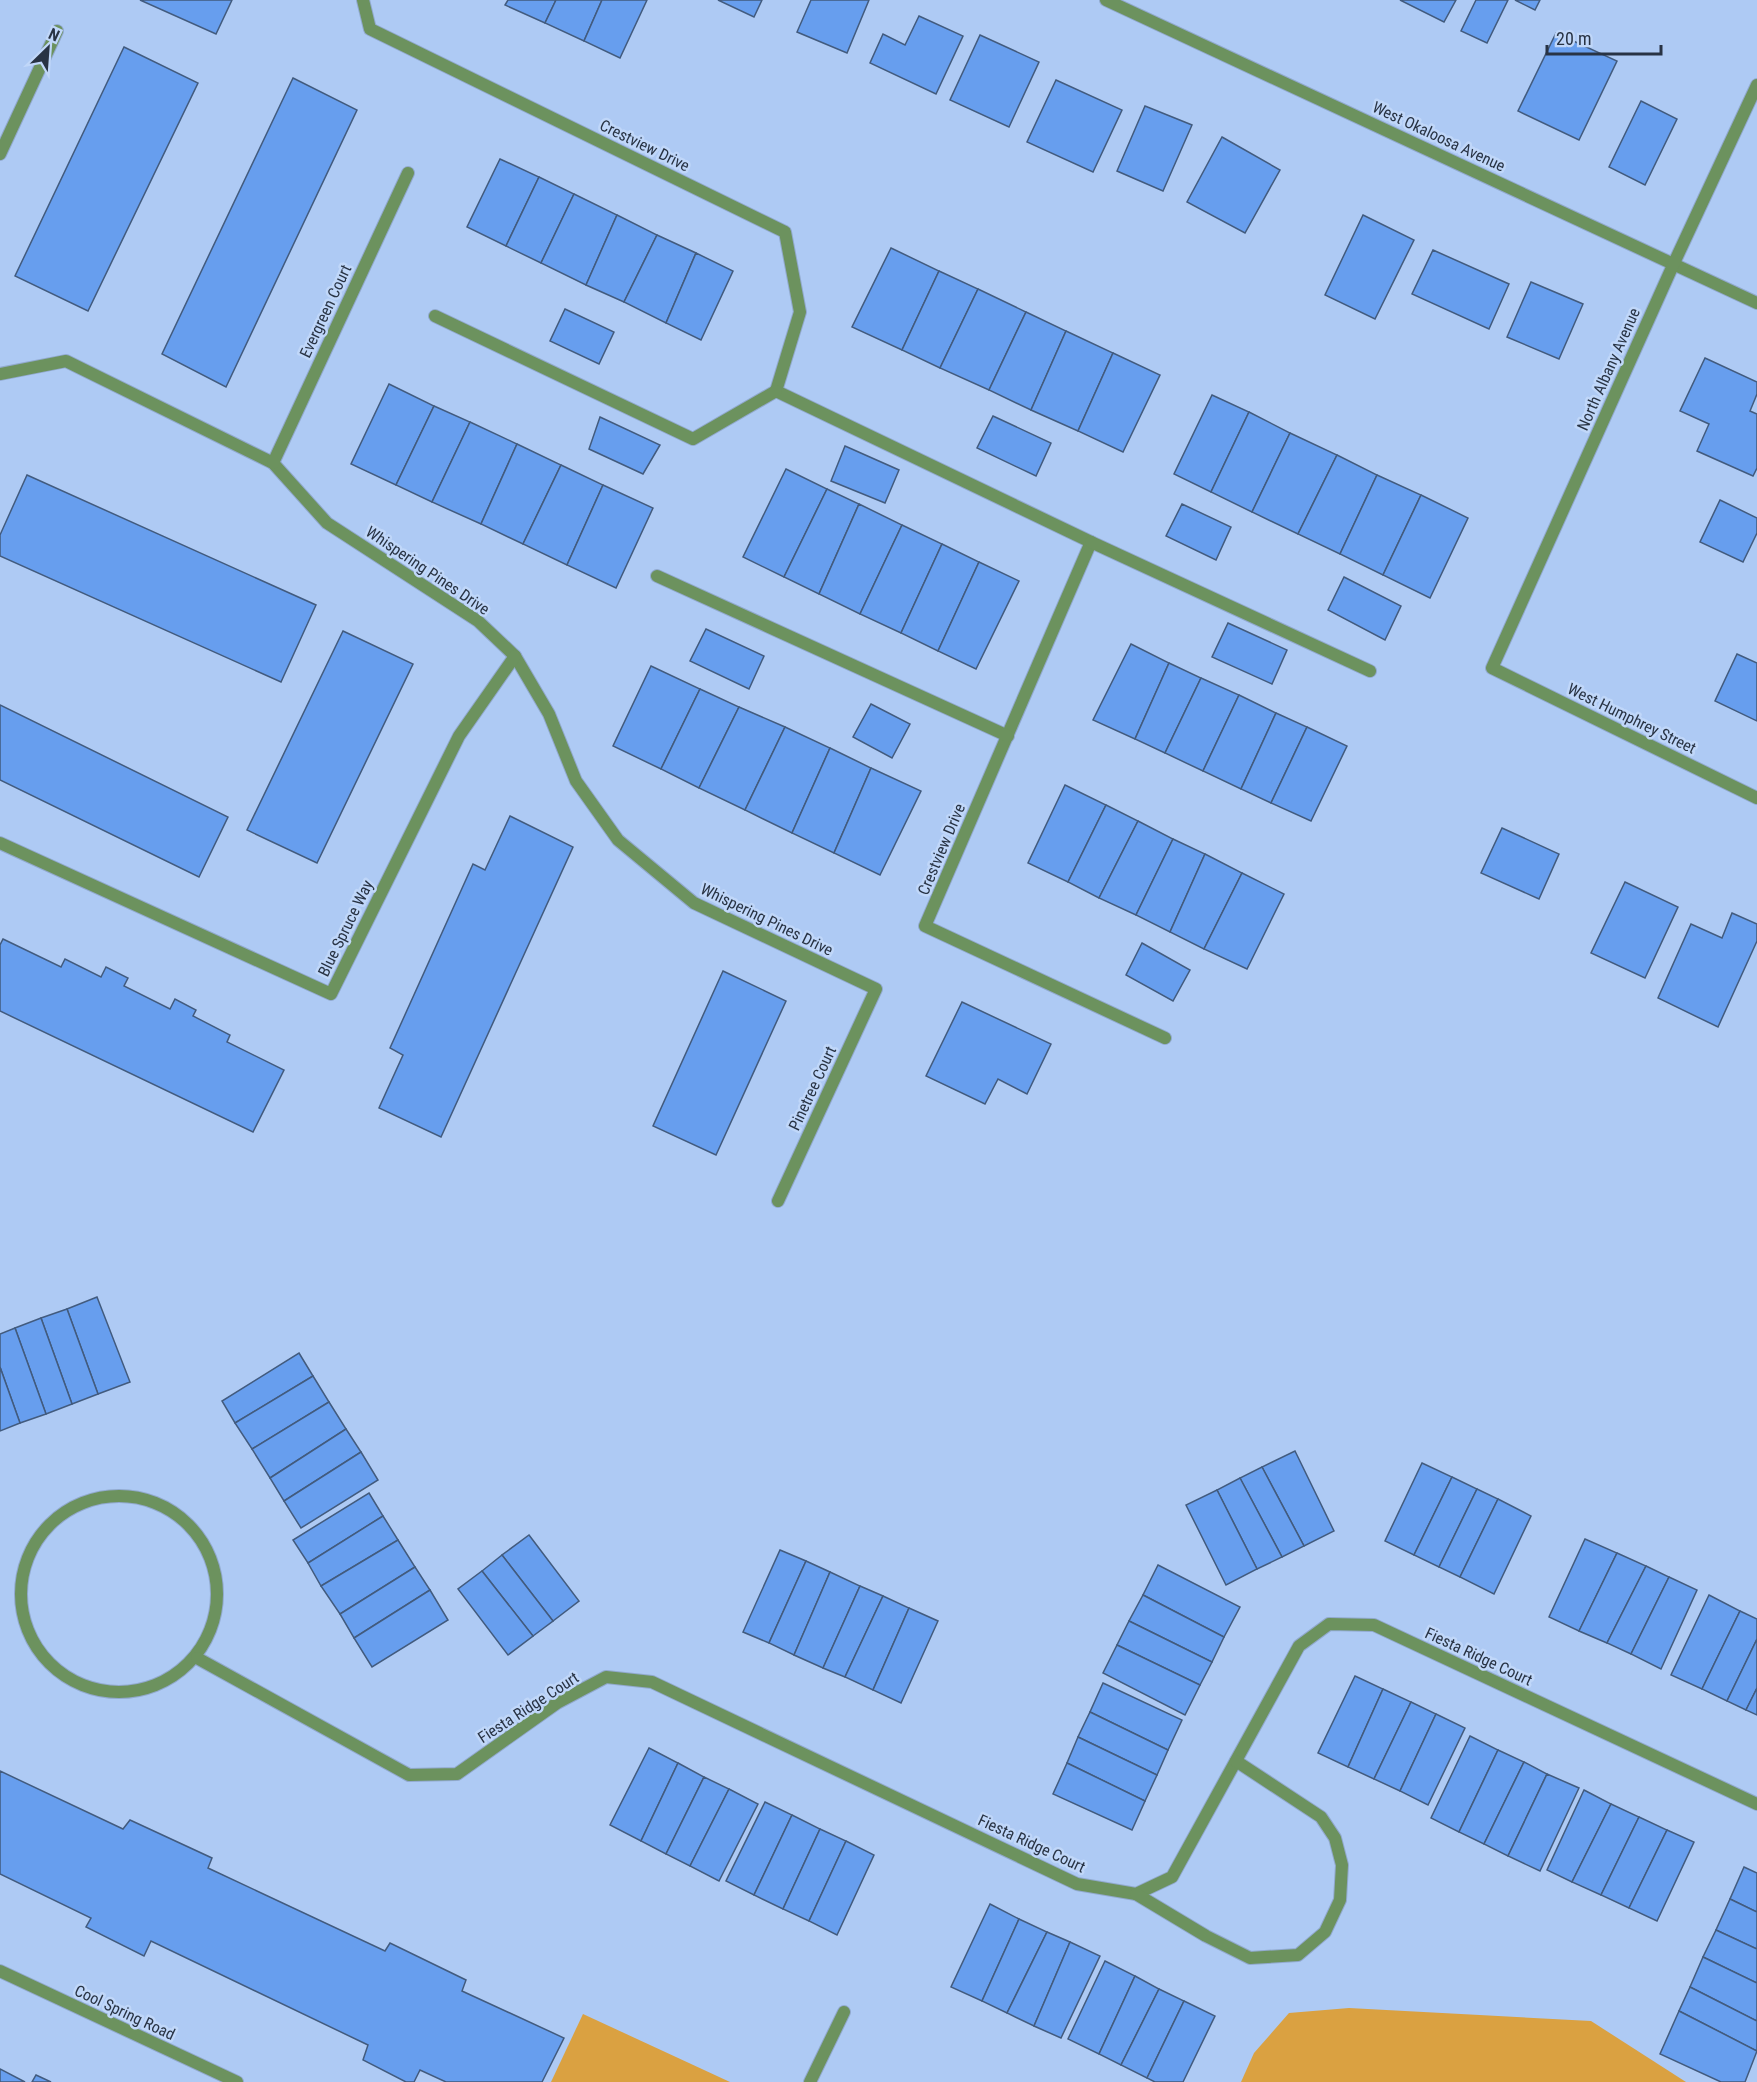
<svg xmlns="http://www.w3.org/2000/svg" width="1757" height="2082" font-family="'Roboto Condensed',sans-serif">
<style>
.green{fill:#daa141}
.building{fill:#679eee;stroke:#425b7e;stroke-width:1.5}
.lines{fill:none;stroke-linecap:round;stroke-linejoin:round}
.street-casing{stroke:#91a9cd;stroke-width:14}
.street{stroke:#6c925e;stroke-width:12}
.labels{text-anchor:middle;stroke-width:5;stroke-linejoin:round;paint-order:stroke}
.street-label{font-size:16px;fill:#283344;stroke:#c0d7f9}
</style>
<rect width="100%" height="100%" fill="#aecaf4"/>
<g class="green">
<path d="M 1349,2008 L 1591,2021 L 1686,2082 L 1241,2082 L 1254,2053 L 1289,2013 Z"/>
<path d="M 583,2014 L 730,2082 L 551,2082 Z"/>
</g>
<g class="building">
<path d="M 140,0 L 232,0 L 216,34 Z"/>
<path d="M 508,0 L 556,0 L 545,23 L 505,5 Z"/>
<path d="M 556,0 L 602,0 L 584,41 L 545,23 Z"/>
<path d="M 602,0 L 647,0 L 620,58 L 584,41 Z"/>
<path d="M 718,0 L 762,0 L 754,17 Z"/>
<path d="M 811,0 L 869,0 L 847,53 L 797,32 Z"/>
<path d="M 1400,0 L 1456,0 L 1444,22 Z"/>
<path d="M 1476,0 L 1508,0 L 1487,43 L 1461,31 Z"/>
<path d="M 1515,0 L 1540,0 L 1535,10 Z"/>
<path d="M 919,16 L 963,36 L 936,94 L 870,63 L 883,34 L 905,45 Z"/>
<path d="M 1556,33 L 1617,61 L 1579,140 L 1518,111 Z"/>
<path d="M 980,35 L 1039,62 L 1009,127 L 950,100 Z"/>
<path d="M 124,47 L 198,83 L 88,311 L 15,276 Z"/>
<path d="M 293,78 L 357,110 L 226,387 L 162,354 Z"/>
<path d="M 1056,80 L 1122,110 L 1093,172 L 1027,142 Z"/>
<path d="M 1641,101 L 1677,119 L 1645,185 L 1609,167 Z"/>
<path d="M 1145,106 L 1192,125 L 1163,191 L 1117,171 Z"/>
<path d="M 1222,137 L 1280,170 L 1245,233 L 1187,202 Z"/>
<path d="M 500,159 L 539,177 L 506,246 L 467,227 Z"/>
<path d="M 539,177 L 574,194 L 541,263 L 506,246 Z"/>
<path d="M 574,194 L 617,215 L 586,285 L 541,263 Z"/>
<path d="M 617,215 L 657,235 L 624,302 L 586,285 Z"/>
<path d="M 1363,215 L 1414,240 L 1375,319 L 1325,295 Z"/>
<path d="M 657,235 L 696,253 L 666,323 L 624,302 Z"/>
<path d="M 891,248 L 939,271 L 902,350 L 852,327 Z"/>
<path d="M 1433,250 L 1509,284 L 1489,329 L 1412,294 Z"/>
<path d="M 696,253 L 733,271 L 701,340 L 666,323 Z"/>
<path d="M 939,271 L 978,289 L 940,368 L 902,350 Z"/>
<path d="M 1531,282 L 1583,304 L 1559,359 L 1507,337 Z"/>
<path d="M 978,289 L 1026,312 L 989,390 L 940,368 Z"/>
<path d="M 565,309 L 614,332 L 599,364 L 550,341 Z"/>
<path d="M 1026,312 L 1066,331 L 1031,410 L 989,390 Z"/>
<path d="M 1066,331 L 1113,353 L 1078,431 L 1031,410 Z"/>
<path d="M 1113,353 L 1160,375 L 1123,452 L 1078,431 Z"/>
<path d="M 1705,358 L 1757,382 L 1757,394 L 1750,411 L 1757,414 L 1757,468 L 1753,476 L 1697,451 L 1709,424 L 1680,411 Z"/>
<path d="M 389,384 L 434,406 L 396,485 L 351,464 Z"/>
<path d="M 1212,395 L 1249,412 L 1211,492 L 1174,474 Z"/>
<path d="M 434,406 L 470,422 L 432,502 L 396,485 Z"/>
<path d="M 1249,412 L 1290,433 L 1252,512 L 1211,492 Z"/>
<path d="M 993,416 L 1051,443 L 1036,476 L 977,448 Z"/>
<path d="M 600,417 L 660,445 L 643,474 L 589,449 Z"/>
<path d="M 470,422 L 517,444 L 481,524 L 432,502 Z"/>
<path d="M 1290,433 L 1337,455 L 1298,534 L 1252,512 Z"/>
<path d="M 517,444 L 561,465 L 523,544 L 481,524 Z"/>
<path d="M 845,446 L 899,470 L 885,503 L 831,481 Z"/>
<path d="M 1337,455 L 1377,475 L 1340,554 L 1298,534 Z"/>
<path d="M 561,465 L 603,485 L 567,565 L 523,544 Z"/>
<path d="M 786,469 L 827,489 L 784,577 L 743,557 Z"/>
<path d="M 27,475 L 316,605 L 281,682 L 0,556 L 0,535 Z"/>
<path d="M 1377,475 L 1421,495 L 1383,575 L 1340,554 Z"/>
<path d="M 603,485 L 653,508 L 616,588 L 567,565 Z"/>
<path d="M 827,489 L 859,504 L 819,594 L 784,577 Z"/>
<path d="M 1421,495 L 1468,518 L 1430,598 L 1383,575 Z"/>
<path d="M 1720,500 L 1757,518 L 1757,533 L 1743,562 L 1700,542 Z"/>
<path d="M 859,504 L 902,525 L 860,614 L 819,594 Z"/>
<path d="M 1182,504 L 1231,527 L 1216,560 L 1166,536 Z"/>
<path d="M 902,525 L 942,544 L 901,633 L 860,614 Z"/>
<path d="M 942,544 L 979,562 L 938,651 L 901,633 Z"/>
<path d="M 979,562 L 1019,581 L 976,669 L 938,651 Z"/>
<path d="M 1344,577 L 1401,606 L 1385,640 L 1328,610 Z"/>
<path d="M 1228,623 L 1287,650 L 1272,684 L 1212,657 Z"/>
<path d="M 706,629 L 764,656 L 749,689 L 690,661 Z"/>
<path d="M 343,631 L 413,664 L 317,863 L 247,830 Z"/>
<path d="M 1131,644 L 1169,663 L 1135,739 L 1093,720 Z"/>
<path d="M 1737,654 L 1757,663 L 1757,721 L 1715,701 Z"/>
<path d="M 1169,663 L 1201,678 L 1165,753 L 1135,739 Z"/>
<path d="M 651,666 L 700,689 L 661,769 L 613,746 Z"/>
<path d="M 1201,678 L 1239,695 L 1203,771 L 1165,753 Z"/>
<path d="M 700,689 L 739,707 L 699,788 L 661,769 Z"/>
<path d="M 1239,695 L 1276,713 L 1241,789 L 1203,771 Z"/>
<path d="M 871,704 L 910,724 L 892,758 L 853,737 Z"/>
<path d="M 0,705 L 228,817 L 199,877 L 0,780 Z"/>
<path d="M 739,707 L 785,727 L 745,810 L 699,788 Z"/>
<path d="M 1276,713 L 1307,727 L 1271,803 L 1241,789 Z"/>
<path d="M 785,727 L 830,748 L 792,833 L 745,810 Z"/>
<path d="M 1307,727 L 1347,746 L 1311,821 L 1271,803 Z"/>
<path d="M 830,748 L 871,768 L 834,853 L 792,833 Z"/>
<path d="M 871,768 L 921,791 L 880,875 L 834,853 Z"/>
<path d="M 1065,785 L 1106,805 L 1068,882 L 1028,863 Z"/>
<path d="M 1106,805 L 1138,821 L 1099,898 L 1068,882 Z"/>
<path d="M 510,816 L 573,847 L 441,1137 L 379,1108 L 403,1055 L 390,1048 L 473,864 L 485,870 Z"/>
<path d="M 1138,821 L 1173,839 L 1136,915 L 1099,898 Z"/>
<path d="M 1502,828 L 1559,854 L 1539,899 L 1481,873 Z"/>
<path d="M 1173,839 L 1205,854 L 1170,932 L 1136,915 Z"/>
<path d="M 1205,854 L 1242,873 L 1204,949 L 1170,932 Z"/>
<path d="M 1242,873 L 1284,894 L 1247,969 L 1204,949 Z"/>
<path d="M 1625,882 L 1678,907 L 1645,978 L 1591,953 Z"/>
<path d="M 1732,913 L 1757,924 L 1757,941 L 1718,1027 L 1658,998 L 1691,924 L 1722,938 Z"/>
<path d="M 3,939 L 61,967 L 65,959 L 101,977 L 106,967 L 128,978 L 124,986 L 170,1009 L 175,999 L 196,1010 L 193,1016 L 230,1035 L 227,1042 L 284,1070 L 253,1132 L 0,1011 L 0,945 Z"/>
<path d="M 1142,943 L 1190,970 L 1173,1001 L 1126,975 Z"/>
<path d="M 723,971 L 786,1001 L 716,1155 L 653,1126 Z"/>
<path d="M 962,1002 L 1051,1044 L 1027,1094 L 998,1079 L 985,1104 L 926,1076 Z"/>
<path d="M 97,1297 L 130,1382 L 98,1394 L 67,1309 Z"/>
<path d="M 67,1309 L 98,1394 L 72,1404 L 41,1318 Z"/>
<path d="M 41,1318 L 72,1404 L 46,1414 L 15,1328 Z"/>
<path d="M 15,1328 L 46,1414 L 20,1423 L 0,1367 L 0,1334 Z"/>
<path d="M 299,1353 L 313,1376 L 235,1423 L 222,1401 Z"/>
<path d="M 0,1367 L 20,1423 L 0,1431 Z"/>
<path d="M 313,1376 L 329,1402 L 252,1449 L 235,1423 Z"/>
<path d="M 329,1402 L 346,1429 L 270,1478 L 252,1449 Z"/>
<path d="M 346,1429 L 361,1452 L 284,1501 L 270,1478 Z"/>
<path d="M 1295,1451 L 1334,1531 L 1304,1546 L 1262,1467 Z"/>
<path d="M 361,1452 L 378,1480 L 301,1528 L 284,1501 Z"/>
<path d="M 1422,1463 L 1452,1477 L 1414,1555 L 1385,1541 Z"/>
<path d="M 1262,1467 L 1304,1546 L 1282,1557 L 1240,1478 Z"/>
<path d="M 1452,1477 L 1477,1489 L 1439,1567 L 1414,1555 Z"/>
<path d="M 1240,1478 L 1282,1557 L 1257,1569 L 1217,1490 Z"/>
<path d="M 1477,1489 L 1498,1499 L 1460,1577 L 1439,1567 Z"/>
<path d="M 1217,1490 L 1257,1569 L 1226,1585 L 1186,1505 Z"/>
<path d="M 369,1493 L 383,1516 L 308,1563 L 293,1540 Z"/>
<path d="M 1498,1499 L 1531,1516 L 1494,1594 L 1460,1577 Z"/>
<path d="M 383,1516 L 398,1540 L 321,1586 L 308,1563 Z"/>
<path d="M 529,1535 L 579,1601 L 553,1621 L 502,1555 Z"/>
<path d="M 1585,1539 L 1617,1553 L 1579,1631 L 1549,1617 Z"/>
<path d="M 398,1540 L 415,1567 L 340,1614 L 321,1586 Z"/>
<path d="M 780,1550 L 806,1561 L 769,1643 L 743,1632 Z"/>
<path d="M 1617,1553 L 1646,1566 L 1607,1643 L 1579,1631 Z"/>
<path d="M 502,1555 L 553,1621 L 533,1636 L 482,1571 Z"/>
<path d="M 806,1561 L 830,1572 L 794,1655 L 769,1643 Z"/>
<path d="M 1158,1565 L 1240,1607 L 1224,1637 L 1143,1595 Z"/>
<path d="M 1646,1566 L 1669,1577 L 1631,1654 L 1607,1643 Z"/>
<path d="M 415,1567 L 430,1590 L 354,1638 L 340,1614 Z"/>
<path d="M 482,1571 L 533,1636 L 508,1655 L 458,1589 Z"/>
<path d="M 830,1572 L 860,1586 L 823,1668 L 794,1655 Z"/>
<path d="M 1669,1577 L 1697,1590 L 1661,1669 L 1631,1654 Z"/>
<path d="M 860,1586 L 883,1596 L 845,1677 L 823,1668 Z"/>
<path d="M 430,1590 L 448,1620 L 372,1667 L 354,1638 Z"/>
<path d="M 1143,1595 L 1224,1637 L 1212,1662 L 1129,1621 Z"/>
<path d="M 1709,1595 L 1740,1611 L 1702,1689 L 1671,1675 Z"/>
<path d="M 883,1596 L 909,1608 L 873,1690 L 845,1677 Z"/>
<path d="M 909,1608 L 938,1621 L 901,1703 L 873,1690 Z"/>
<path d="M 1740,1611 L 1757,1619 L 1757,1639 L 1727,1701 L 1702,1689 Z"/>
<path d="M 1129,1621 L 1212,1662 L 1200,1685 L 1117,1645 Z"/>
<path d="M 1757,1639 L 1757,1688 L 1746,1710 L 1727,1701 Z"/>
<path d="M 1117,1645 L 1200,1685 L 1185,1715 L 1103,1673 Z"/>
<path d="M 1355,1676 L 1383,1689 L 1348,1767 L 1318,1753 Z"/>
<path d="M 1103,1683 L 1182,1720 L 1168,1750 L 1090,1712 Z"/>
<path d="M 1757,1688 L 1757,1715 L 1746,1710 Z"/>
<path d="M 1383,1689 L 1411,1702 L 1374,1779 L 1348,1767 Z"/>
<path d="M 1411,1702 L 1436,1714 L 1400,1791 L 1374,1779 Z"/>
<path d="M 1090,1712 L 1168,1750 L 1157,1775 L 1078,1737 Z"/>
<path d="M 1436,1714 L 1465,1728 L 1428,1805 L 1400,1791 Z"/>
<path d="M 1470,1736 L 1498,1750 L 1459,1832 L 1431,1818 Z"/>
<path d="M 1078,1737 L 1157,1775 L 1145,1801 L 1067,1763 Z"/>
<path d="M 649,1748 L 678,1763 L 641,1841 L 610,1825 Z"/>
<path d="M 1498,1750 L 1524,1762 L 1484,1844 L 1459,1832 Z"/>
<path d="M 1524,1762 L 1547,1774 L 1508,1856 L 1484,1844 Z"/>
<path d="M 678,1763 L 704,1777 L 666,1854 L 641,1841 Z"/>
<path d="M 1067,1763 L 1145,1801 L 1132,1830 L 1053,1794 Z"/>
<path d="M 0,1771 L 123,1829 L 130,1820 L 212,1858 L 208,1868 L 385,1951 L 390,1943 L 466,1980 L 462,1991 L 564,2038 L 542,2082 L 446,2082 L 420,2070 L 414,2082 L 406,2082 L 363,2060 L 368,2045 L 151,1941 L 144,1956 L 86,1927 L 91,1918 L 0,1874 Z"/>
<path d="M 1547,1774 L 1579,1788 L 1540,1871 L 1508,1856 Z"/>
<path d="M 704,1777 L 729,1789 L 690,1866 L 666,1854 Z"/>
<path d="M 729,1789 L 758,1804 L 719,1881 L 690,1866 Z"/>
<path d="M 1584,1790 L 1611,1804 L 1572,1882 L 1547,1870 Z"/>
<path d="M 765,1802 L 792,1815 L 754,1895 L 726,1881 Z"/>
<path d="M 1611,1804 L 1639,1817 L 1601,1895 L 1572,1882 Z"/>
<path d="M 792,1815 L 820,1829 L 783,1909 L 754,1895 Z"/>
<path d="M 1639,1817 L 1667,1830 L 1629,1908 L 1601,1895 Z"/>
<path d="M 820,1829 L 846,1841 L 809,1921 L 783,1909 Z"/>
<path d="M 1667,1830 L 1694,1842 L 1657,1921 L 1629,1908 Z"/>
<path d="M 846,1841 L 874,1855 L 837,1935 L 809,1921 Z"/>
<path d="M 1744,1867 L 1757,1873 L 1757,1912 L 1730,1899 Z"/>
<path d="M 1730,1899 L 1757,1912 L 1757,1949 L 1716,1930 Z"/>
<path d="M 990,1904 L 1019,1919 L 982,2001 L 951,1987 Z"/>
<path d="M 1019,1919 L 1047,1932 L 1007,2013 L 982,2001 Z"/>
<path d="M 1716,1930 L 1757,1949 L 1757,1983 L 1703,1957 Z"/>
<path d="M 1047,1932 L 1070,1942 L 1034,2026 L 1007,2013 Z"/>
<path d="M 1070,1942 L 1100,1956 L 1061,2038 L 1034,2026 Z"/>
<path d="M 1703,1957 L 1757,1983 L 1757,2021 L 1690,1987 Z"/>
<path d="M 1105,1961 L 1135,1976 L 1099,2054 L 1068,2039 Z"/>
<path d="M 1135,1976 L 1159,1989 L 1121,2065 L 1099,2054 Z"/>
<path d="M 1690,1987 L 1757,2021 L 1757,2051 L 1679,2011 Z"/>
<path d="M 1159,1989 L 1184,2001 L 1147,2078 L 1121,2065 Z"/>
<path d="M 1184,2001 L 1215,2016 L 1183,2082 L 1155,2082 L 1147,2078 Z"/>
<path d="M 1679,2011 L 1757,2051 L 1745,2082 L 1721,2082 L 1660,2054 Z"/>
<path d="M 0,2069 L 25,2082 L 0,2082 Z"/>
<path d="M 36,2075 L 51,2082 L 32,2082 Z"/>
</g>
<g class="lines">
<defs>
<g id="street">
<path d="M 363,0 L 370,29 L 785,232 L 800,312 L 776,391 L 1091,542 L 925,926 L 1165,1038"/>
<path d="M 1106,0 L 1757,303"/>
<path d="M 1757,85 L 1674,263 L 1492,668 L 1757,798"/>
<path d="M 0,154 L 57,31"/>
<path d="M 435,316 L 693,439 L 776,391"/>
<path d="M 0,374 L 66,361 L 273,463 L 327,523 L 478,621 L 515,656 L 549,714 L 576,781 L 618,840 L 694,903 L 876,989 L 778,1201"/>
<path d="M 273,463 L 408,173"/>
<path d="M 1091,542 L 1370,671"/>
<path d="M 657,576 L 1008,736"/>
<path d="M 0,843 L 331,994 L 459,736 L 515,656"/>
<circle cx="119" cy="1594" r="98"/>
<path d="M 197,1658 L 409,1775 L 457,1774 L 557,1703 L 606,1677 L 652,1682 L 1077,1884 L 1136,1894 L 1172,1877 L 1299,1646 L 1329,1624 L 1374,1625 L 1757,1804"/>
<path d="M 1136,1894 L 1206,1936 L 1250,1958 L 1298,1955 L 1325,1932 L 1340,1900 L 1342,1865 L 1335,1838 L 1321,1817 L 1236,1761"/>
<path d="M 0,1971 L 237,2082"/>
<path d="M 810,2082 L 844,2012"/>
</g>
</defs>
<use href="#street" class="street-casing"/>
<use href="#street" class="street"/>
</g>
<g class="labels">
<g class="street-label">
<text transform="translate(1439 136) rotate(25)" y="6">West Okaloosa Avenue</text>
<text transform="translate(645 145) rotate(26)" y="6">Crestview Drive</text>
<text transform="translate(325 311) rotate(-65)" y="6">Evergreen Court</text>
<text transform="translate(1608 369) rotate(-66)" y="6">North Albany Avenue</text>
<text transform="translate(428 570) rotate(34)" y="6">Whispering Pines Drive</text>
<text transform="translate(1632 718) rotate(26)" y="6">West Humphrey Street</text>
<text transform="translate(941 849) rotate(-67)" y="6">Crestview Drive</text>
<text transform="translate(767 919) rotate(26)" y="6">Whispering Pines Drive</text>
<text transform="translate(345 928) rotate(-64)" y="6">Blue Spruce Way</text>
<text transform="translate(812 1088) rotate(-65)" y="6">Pinetree Court</text>
<text transform="translate(1479 1656) rotate(25)" y="6">Fiesta Ridge Court</text>
<text transform="translate(528 1707) rotate(-33)" y="6">Fiesta Ridge Court</text>
<text transform="translate(1032 1843) rotate(25)" y="6">Fiesta Ridge Court</text>
<text transform="translate(125 2012) rotate(25)" y="6">Cool Spring Road</text>
</g>
</g>
<g transform="translate(48 48) rotate(25)" stroke="#c0d7f9" stroke-width="4.5" paint-order="stroke">
<path d="M0-4.5L10 22L0 15L-10 22Z" fill="#283344"/>
<text y="-9" font-size="16" font-weight="bold" text-anchor="middle" fill="#283344">N</text>
</g>
<path d="M1547 45v9h114v-9" fill="none" stroke="#283344" stroke-width="3"/>
<text x="1556" y="45" font-size="18" fill="#283344" stroke="#c0d7f9" stroke-width="4.5" paint-order="stroke">20 m</text>
</svg>
